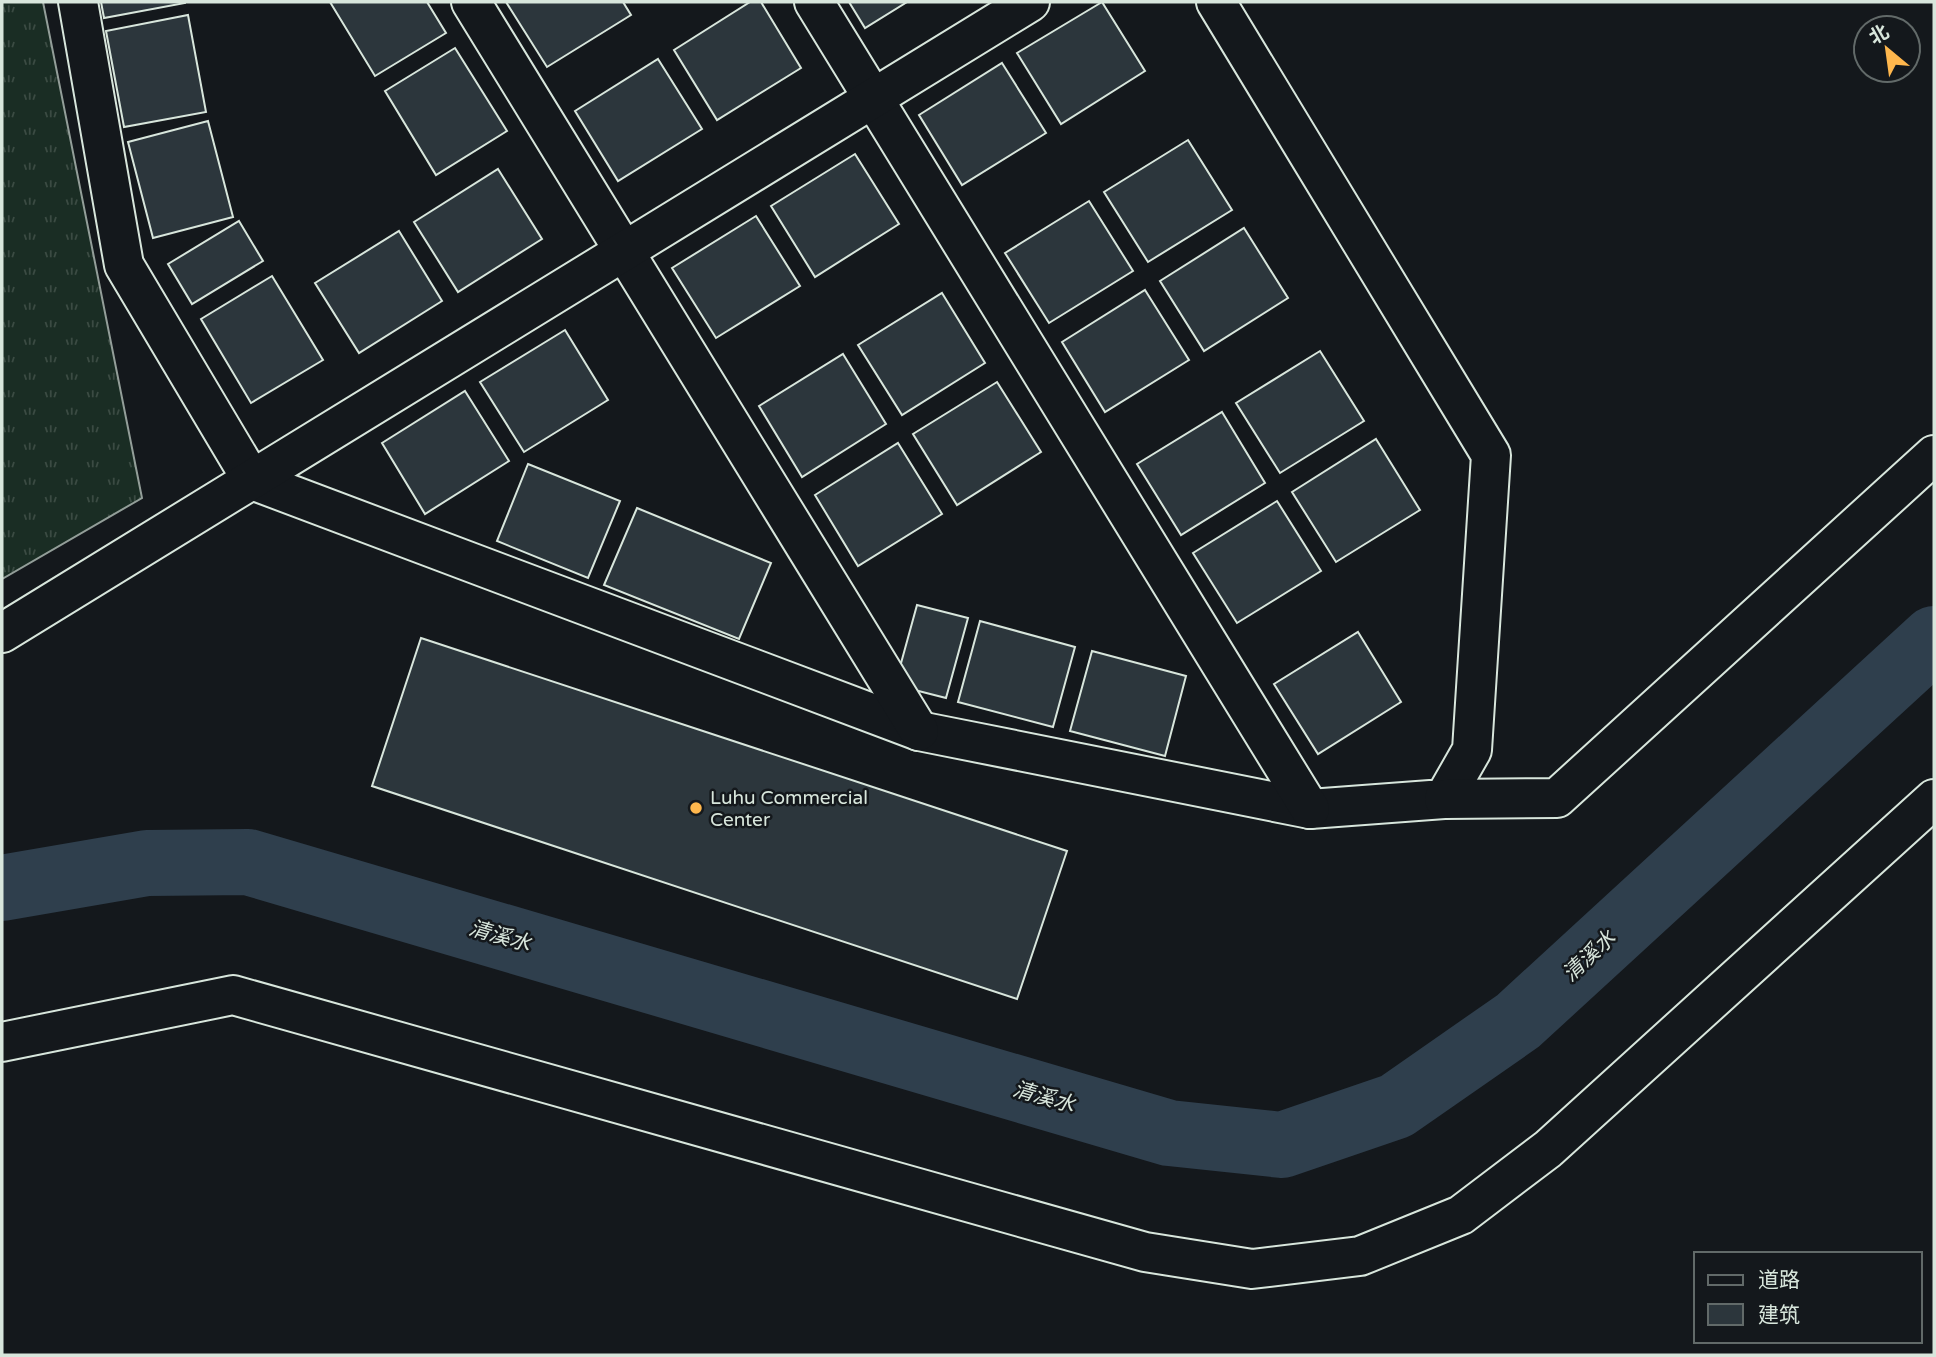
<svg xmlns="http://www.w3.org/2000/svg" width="1936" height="1357" font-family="'Varela Round','Noto Sans SC',sans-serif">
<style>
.grass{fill:url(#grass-tufts);stroke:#939e99;stroke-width:2}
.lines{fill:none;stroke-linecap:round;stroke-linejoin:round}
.river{stroke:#2f3f4d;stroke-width:66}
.building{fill:#2c363c;stroke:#d8e6dc;stroke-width:2}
.minor-casing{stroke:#d8e6dc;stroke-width:42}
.minor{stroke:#14181c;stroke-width:38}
.poi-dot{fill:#ffb74d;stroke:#14181c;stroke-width:2.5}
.labels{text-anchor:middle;stroke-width:5;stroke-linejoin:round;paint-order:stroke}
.poi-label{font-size:19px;fill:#d8e6dc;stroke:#14181c;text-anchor:start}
.water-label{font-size:21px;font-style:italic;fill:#d8e6dc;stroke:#14181c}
</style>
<defs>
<pattern id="grass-tufts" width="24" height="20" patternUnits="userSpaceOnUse" patternTransform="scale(1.75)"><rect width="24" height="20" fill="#1a2d24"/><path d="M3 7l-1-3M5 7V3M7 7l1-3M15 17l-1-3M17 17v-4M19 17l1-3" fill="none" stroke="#3b4b43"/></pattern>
</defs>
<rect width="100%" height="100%" fill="#14181c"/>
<path class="grass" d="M 2,2 L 43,2 L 142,498 L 2,579 Z"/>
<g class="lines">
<path class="river" d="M 2,888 L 147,863 L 248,862 L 1169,1133 L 1282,1145 L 1396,1106 L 1518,1021 L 1934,639"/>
</g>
<g class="building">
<path d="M 101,2 L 185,2 L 185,3 L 104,18 Z"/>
<path d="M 330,2 L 427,2 L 446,33 L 375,76 Z"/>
<path d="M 506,2 L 623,2 L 631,15 L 547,67 Z"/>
<path d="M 750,2 L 761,2 L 801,68 L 717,120 L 674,50 Z"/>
<path d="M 849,2 L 907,2 L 865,28 Z"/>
<path d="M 1102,2 L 1145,71 L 1061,124 L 1017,53 Z"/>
<path d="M 188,15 L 206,112 L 124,127 L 106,31 Z"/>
<path d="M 455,48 L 507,131 L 436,175 L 385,91 Z"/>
<path d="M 658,59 L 702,129 L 618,181 L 575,111 Z"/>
<path d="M 1002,63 L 1046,133 L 962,185 L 919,115 Z"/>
<path d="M 208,121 L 233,217 L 153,238 L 128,142 Z"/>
<path d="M 1188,140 L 1232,210 L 1148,262 L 1104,192 Z"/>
<path d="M 855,154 L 899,224 L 815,277 L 771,206 Z"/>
<path d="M 498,169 L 542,239 L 458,292 L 414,222 Z"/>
<path d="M 1089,201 L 1133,271 L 1049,323 L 1005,253 Z"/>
<path d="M 756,216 L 800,286 L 716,338 L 672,268 Z"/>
<path d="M 239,221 L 263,261 L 192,304 L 168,264 Z"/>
<path d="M 1244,228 L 1288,298 L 1204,351 L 1160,281 Z"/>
<path d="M 399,231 L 442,301 L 359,353 L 315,283 Z"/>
<path d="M 272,276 L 323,360 L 251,403 L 201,319 Z"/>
<path d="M 1145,290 L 1189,360 L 1105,412 L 1062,342 Z"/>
<path d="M 942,293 L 985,363 L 902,415 L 858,345 Z"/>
<path d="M 565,330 L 608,400 L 524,452 L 480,382 Z"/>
<path d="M 1320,351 L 1364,421 L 1280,473 L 1236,403 Z"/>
<path d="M 843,354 L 886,424 L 802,477 L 759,406 Z"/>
<path d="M 997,382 L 1041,452 L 957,505 L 913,434 Z"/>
<path d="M 465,391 L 509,461 L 425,514 L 382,443 Z"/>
<path d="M 1222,412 L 1265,483 L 1181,535 L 1137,464 Z"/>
<path d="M 1376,439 L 1420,510 L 1336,562 L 1292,492 Z"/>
<path d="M 898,443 L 942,514 L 858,566 L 815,495 Z"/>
<path d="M 528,464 L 620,501 L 588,578 L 497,541 Z"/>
<path d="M 1277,501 L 1321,571 L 1237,623 L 1193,553 Z"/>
<path d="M 637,508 L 771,563 L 739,639 L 604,585 Z"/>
<path d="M 917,605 L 968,618 L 946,698 L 895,685 Z"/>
<path d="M 980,621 L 1075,647 L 1053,727 L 958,702 Z"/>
<path d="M 1358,632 L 1401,702 L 1318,754 L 1274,684 Z"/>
<path d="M 421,638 L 1067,851 L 1017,999 L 372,786 Z"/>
<path d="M 1092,651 L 1186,676 L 1165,756 L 1070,731 Z"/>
</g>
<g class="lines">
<defs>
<g id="minor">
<path d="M 78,2 L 124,265 L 252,480 L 919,731 L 1310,809 L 1444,799 L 1472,750 L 1491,455 L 1216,2"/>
<path d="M 471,2 L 919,731"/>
<path d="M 814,2 L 1310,809"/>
<path d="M 2,633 L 1030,2"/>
<path d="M 1444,799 L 1557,798 L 1934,455"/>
<path d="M 2,1042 L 233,995 L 1145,1252 L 1252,1269 L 1360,1256 L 1461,1215 L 1548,1149 L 1934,799"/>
</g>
</defs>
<use href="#minor" class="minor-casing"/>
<use href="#minor" class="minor"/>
</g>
<circle class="poi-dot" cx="696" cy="808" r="7"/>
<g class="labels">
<g class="poi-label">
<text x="710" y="804">Luhu Commercial<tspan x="710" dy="22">Center</tspan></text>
</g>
<g class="water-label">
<text transform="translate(500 936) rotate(16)" y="7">清溪水</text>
<text transform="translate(1589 956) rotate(-43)" y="7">清溪水</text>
<text transform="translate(1044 1097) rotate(16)" y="7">清溪水</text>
</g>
</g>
<rect width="1936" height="1357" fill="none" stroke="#d8e6dc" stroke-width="7"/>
<rect x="1694" y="1252" width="228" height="91" fill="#14181c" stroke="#626a69" stroke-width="2"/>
<rect x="1708" y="1275" width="35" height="10" fill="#14181c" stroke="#626a69" stroke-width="2"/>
<text x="1758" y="1287" font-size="21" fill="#d8e6dc">道路</text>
<rect x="1708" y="1304" width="35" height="21" fill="#2c363c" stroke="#626a69" stroke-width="2"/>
<text x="1758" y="1322" font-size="21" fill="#d8e6dc">建筑</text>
<g transform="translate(1887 49) rotate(331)"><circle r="33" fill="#14181c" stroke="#626a69" stroke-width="2"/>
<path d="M0-5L12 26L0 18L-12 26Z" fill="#ffb74d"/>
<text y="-10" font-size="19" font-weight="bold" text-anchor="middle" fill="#d8e6dc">北</text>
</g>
</svg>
